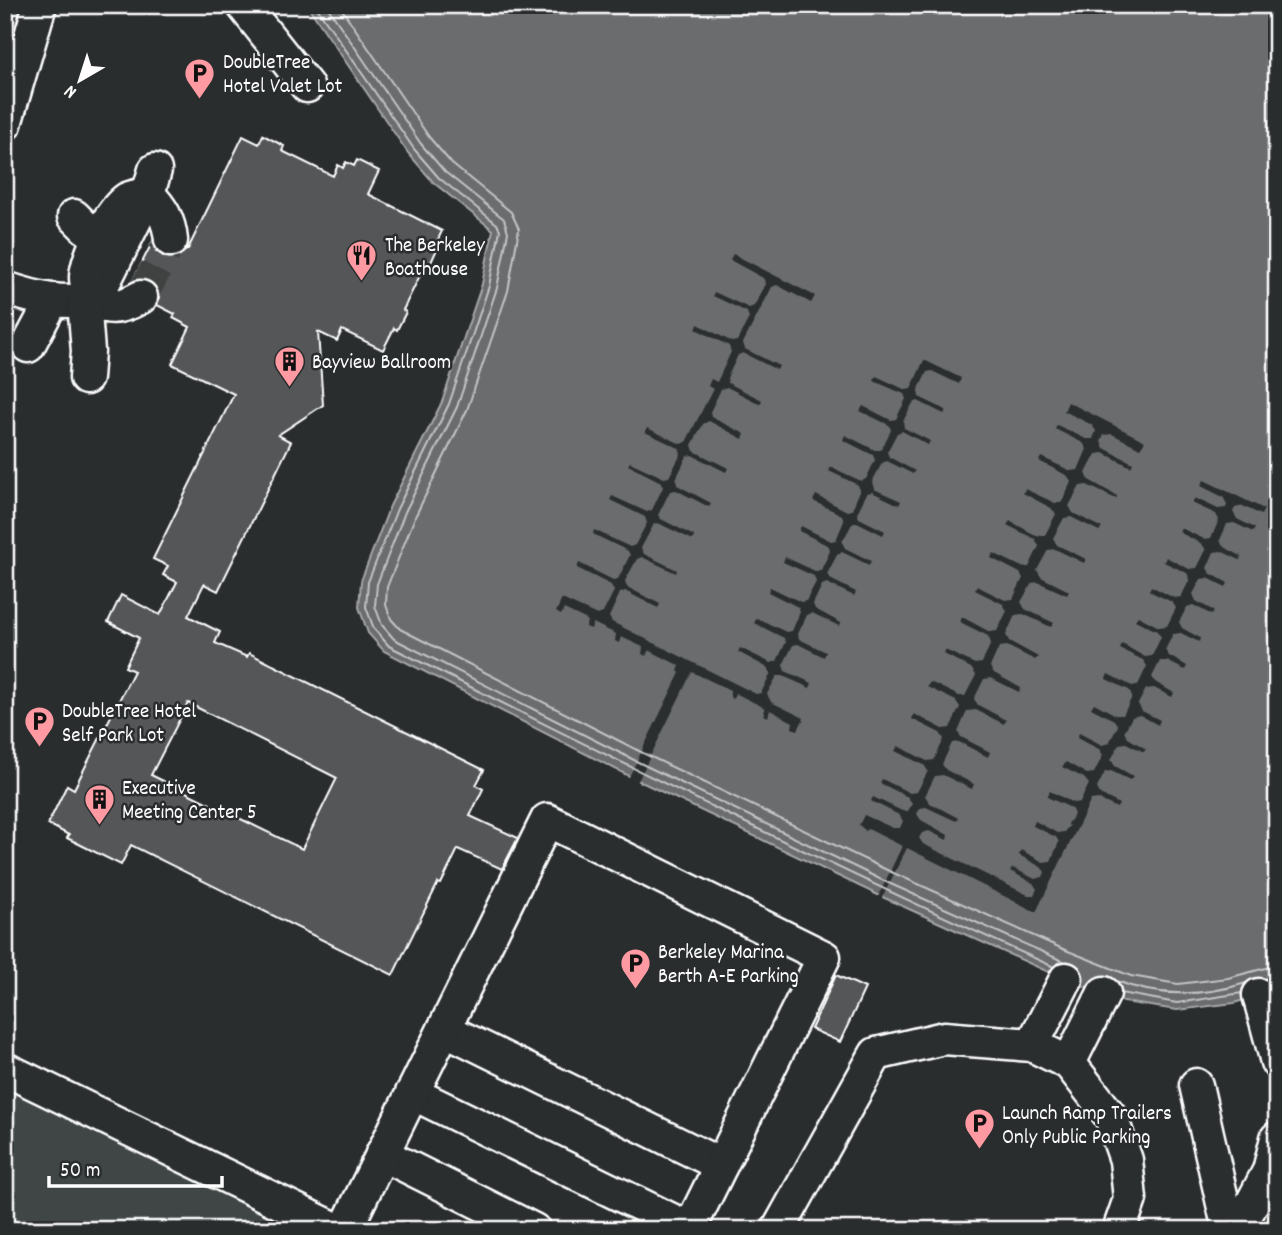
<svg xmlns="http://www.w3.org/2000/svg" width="1282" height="1235" font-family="Dekko,sans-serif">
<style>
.green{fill:#414445;stroke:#a0a2a2;stroke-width:2}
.water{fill:#6a6c6d;stroke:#a6a7a7;stroke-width:2}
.pier{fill:#2a2d2e}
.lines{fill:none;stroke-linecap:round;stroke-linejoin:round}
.shore{stroke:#c3c4c5;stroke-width:2}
.building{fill:#555758;stroke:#fff;stroke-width:2;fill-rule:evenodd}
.minor-tunnel{stroke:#3f4243;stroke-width:32;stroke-dasharray:32 16;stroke-linecap:butt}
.minor-casing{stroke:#fff;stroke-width:37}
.minor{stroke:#2a2d2e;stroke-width:32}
.labels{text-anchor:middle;stroke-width:5;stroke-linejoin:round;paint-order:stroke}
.poi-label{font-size:21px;fill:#fff;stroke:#2a2d2e;text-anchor:start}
</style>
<rect width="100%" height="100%" fill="#2a2d2e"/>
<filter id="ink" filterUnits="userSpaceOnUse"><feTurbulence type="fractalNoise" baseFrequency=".0143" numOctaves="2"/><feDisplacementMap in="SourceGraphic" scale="14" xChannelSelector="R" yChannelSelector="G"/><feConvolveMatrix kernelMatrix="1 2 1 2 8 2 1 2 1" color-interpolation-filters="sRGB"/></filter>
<g filter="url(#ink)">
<path class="green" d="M 5,1069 L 337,1230 L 5,1230 Z"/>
<path class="water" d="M 307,5 L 1277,5 L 1277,990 L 1234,1003 L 1177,1010 L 1124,1002 L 1053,974 L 878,895 L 633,778 L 384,651 L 368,633 L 359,607 L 361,581 L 390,506 L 442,402 L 482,284 L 493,230 L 434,183 L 408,153 Z"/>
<g class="pier">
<path d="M 733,254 L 815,296 L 811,303 L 777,285 L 772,287 L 743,343 L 745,349 L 779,366 L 777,370 L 743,353 L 738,355 L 727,378 L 728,383 L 762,400 L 760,404 L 727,387 L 721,389 L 710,412 L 711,417 L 745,434 L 743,439 L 709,421 L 703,424 L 692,445 L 694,451 L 728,468 L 726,472 L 692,455 L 687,456 L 676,479 L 677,485 L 711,503 L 709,507 L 676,490 L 670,491 L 658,515 L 661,519 L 694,536 L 693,540 L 658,523 L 654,524 L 641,548 L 644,554 L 677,570 L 676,573 L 642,557 L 637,559 L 625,581 L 627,587 L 660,604 L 658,608 L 625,591 L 620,593 L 609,617 L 612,622 L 756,694 L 761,693 L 771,673 L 768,668 L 738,652 L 740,648 L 771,663 L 777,661 L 786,642 L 784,638 L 754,623 L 757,618 L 786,632 L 792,631 L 800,612 L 798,607 L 768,592 L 770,587 L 801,602 L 806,601 L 816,582 L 814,576 L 783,562 L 785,557 L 817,572 L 821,570 L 830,551 L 829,546 L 799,531 L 801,526 L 831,541 L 836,540 L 844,521 L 842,515 L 813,501 L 816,495 L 847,511 L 852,510 L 860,490 L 858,485 L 829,471 L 831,467 L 861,481 L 866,479 L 875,460 L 873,455 L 843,440 L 845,435 L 875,450 L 881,450 L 891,430 L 889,425 L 860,411 L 863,406 L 891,420 L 896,419 L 906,399 L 904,394 L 874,381 L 876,376 L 906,390 L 911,389 L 924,360 L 961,378 L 959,384 L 932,371 L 927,372 L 918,391 L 919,397 L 946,410 L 944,414 L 918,401 L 913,403 L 903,421 L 904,428 L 930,441 L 928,445 L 902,431 L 897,433 L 887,452 L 889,457 L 915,471 L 913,474 L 887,461 L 882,463 L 872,482 L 874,489 L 901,501 L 899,505 L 872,492 L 867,493 L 857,513 L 859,518 L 885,531 L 883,535 L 857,522 L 852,524 L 842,542 L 845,548 L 871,561 L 869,565 L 842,552 L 837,555 L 827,574 L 830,579 L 856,592 L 854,596 L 827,583 L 822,585 L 813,604 L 815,609 L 841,623 L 839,626 L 812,613 L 807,615 L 798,634 L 799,639 L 826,652 L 824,657 L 798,644 L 793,645 L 783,665 L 785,671 L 812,683 L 810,688 L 783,676 L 777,676 L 767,694 L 771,702 L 804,718 L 798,730 L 792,728 L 793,722 L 770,710 L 768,717 L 764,715 L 765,708 L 735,693 L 733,699 L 730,697 L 730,690 L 692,672 L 637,783 L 628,779 L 680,673 L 678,671 L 680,666 L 649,650 L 646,656 L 642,654 L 643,647 L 621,637 L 619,643 L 615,641 L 616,634 L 593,623 L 591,629 L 586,627 L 587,620 L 564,609 L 561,615 L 556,612 L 562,599 L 597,615 L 603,613 L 614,591 L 611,585 L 577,568 L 579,563 L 613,580 L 618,579 L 630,555 L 628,551 L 593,534 L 594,530 L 630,547 L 635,545 L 647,523 L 645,517 L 610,500 L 612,496 L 647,512 L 652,510 L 663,487 L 661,482 L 628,465 L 630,462 L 664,478 L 669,477 L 681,454 L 679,448 L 645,432 L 647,428 L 681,444 L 686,442 L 713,389 L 708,386 L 711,379 L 717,382 L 731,352 L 729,346 L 696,329 L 698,324 L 732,342 L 737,341 L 749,318 L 747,312 L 713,296 L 714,292 L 749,308 L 754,306 L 766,284 L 763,278 L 730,260 Z"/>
<path d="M 1068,402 L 1145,441 L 1140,448 L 1112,434 L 1104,435 L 1101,442 L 1104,448 L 1133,463 L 1131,467 L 1104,453 L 1096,454 L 1086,473 L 1089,480 L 1117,496 L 1116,499 L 1087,485 L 1080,486 L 1069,506 L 1073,513 L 1102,528 L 1099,531 L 1071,517 L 1064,518 L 1053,538 L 1057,545 L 1086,559 L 1084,563 L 1055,549 L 1048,550 L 1037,570 L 1041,577 L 1069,591 L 1067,595 L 1038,582 L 1032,583 L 1021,602 L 1025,609 L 1054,623 L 1051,627 L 1023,614 L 1015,615 L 1006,635 L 1009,641 L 1038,657 L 1035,660 L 1007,646 L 999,647 L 990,667 L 994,673 L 1021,688 L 1019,692 L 991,678 L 984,679 L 974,699 L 978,705 L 1006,720 L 1004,724 L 976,710 L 967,711 L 958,732 L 961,737 L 990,752 L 988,757 L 959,742 L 952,743 L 942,764 L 946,770 L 974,784 L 972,789 L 943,775 L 935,776 L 925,796 L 930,803 L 958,818 L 956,821 L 926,807 L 920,808 L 917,814 L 921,820 L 948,835 L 947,840 L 929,831 L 922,833 L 919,838 L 923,844 L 1028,895 L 1034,895 L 1037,889 L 1033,883 L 1010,871 L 1013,868 L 1035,879 L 1043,877 L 1045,872 L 1041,867 L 1019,855 L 1021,850 L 1043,862 L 1051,861 L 1059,842 L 1056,837 L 1033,826 L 1035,821 L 1057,833 L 1064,832 L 1069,826 L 1067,823 L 1071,820 L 1074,814 L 1071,808 L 1047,797 L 1050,791 L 1073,803 L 1080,802 L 1089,784 L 1084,778 L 1062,767 L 1066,762 L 1087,774 L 1094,773 L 1103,755 L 1099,749 L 1077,738 L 1079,733 L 1102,745 L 1109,743 L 1118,726 L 1114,720 L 1091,708 L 1094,703 L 1116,715 L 1123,715 L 1132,697 L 1129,690 L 1106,679 L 1108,674 L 1132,686 L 1138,685 L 1147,666 L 1143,660 L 1120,649 L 1122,644 L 1145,657 L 1152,656 L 1161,637 L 1157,631 L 1135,620 L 1138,616 L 1159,627 L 1167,626 L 1176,608 L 1172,602 L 1149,591 L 1151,586 L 1174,598 L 1181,597 L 1190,579 L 1187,573 L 1164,562 L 1166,557 L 1189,569 L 1197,568 L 1206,550 L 1202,544 L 1179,532 L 1181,528 L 1204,539 L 1211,538 L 1219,520 L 1216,514 L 1192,503 L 1195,498 L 1218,509 L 1226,508 L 1227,504 L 1223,497 L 1201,486 L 1204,480 L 1264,509 L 1261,515 L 1243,506 L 1235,508 L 1233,512 L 1237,519 L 1255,528 L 1253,532 L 1234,523 L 1227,524 L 1220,540 L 1224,547 L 1241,556 L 1240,560 L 1221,551 L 1214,552 L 1207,568 L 1210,573 L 1228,583 L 1226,587 L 1208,578 L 1201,579 L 1193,594 L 1196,601 L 1214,611 L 1212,615 L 1193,605 L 1187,607 L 1179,622 L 1182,628 L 1200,638 L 1199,642 L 1181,633 L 1173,634 L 1165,650 L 1169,656 L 1187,666 L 1185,670 L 1167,661 L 1160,661 L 1152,677 L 1155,682 L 1174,693 L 1172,697 L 1154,688 L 1146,689 L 1138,704 L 1142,711 L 1160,720 L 1158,725 L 1140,715 L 1132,717 L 1124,732 L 1128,738 L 1146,749 L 1144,752 L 1126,743 L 1119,744 L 1111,760 L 1115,766 L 1133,776 L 1130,780 L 1111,771 L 1105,772 L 1097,788 L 1100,794 L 1119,804 L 1117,808 L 1098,799 L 1091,800 L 1036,912 L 907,848 L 881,900 L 877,899 L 902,846 L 868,829 L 866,831 L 859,825 L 864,815 L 893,828 L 900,828 L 903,821 L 899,815 L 871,801 L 873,797 L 902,811 L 908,811 L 912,804 L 908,797 L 880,783 L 882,779 L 910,793 L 917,792 L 928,771 L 924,765 L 895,751 L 898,746 L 927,761 L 934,760 L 944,739 L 940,733 L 912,719 L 914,714 L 943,729 L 950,728 L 960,707 L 956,701 L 927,687 L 930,682 L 959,696 L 965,696 L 976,675 L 971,668 L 944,654 L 945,650 L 975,664 L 982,663 L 991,643 L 988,636 L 960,622 L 962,617 L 990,632 L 997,631 L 1007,611 L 1003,604 L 975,590 L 977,586 L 1005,600 L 1013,599 L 1023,578 L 1020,573 L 991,558 L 993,553 L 1022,567 L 1029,567 L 1039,546 L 1035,539 L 1007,525 L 1010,521 L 1037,536 L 1045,535 L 1056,514 L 1051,508 L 1023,493 L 1025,489 L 1055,503 L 1062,502 L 1071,482 L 1068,476 L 1039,461 L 1041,457 L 1071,471 L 1078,470 L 1087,449 L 1083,443 L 1055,429 L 1057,425 L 1086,439 L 1093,439 L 1096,431 L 1092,425 L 1064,411 Z"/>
</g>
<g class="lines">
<g class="shore">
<path d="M 315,5 L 414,149 L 439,178 L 497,224 L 500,230 L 489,286 L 449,404 L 397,509 L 368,582 L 366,607 L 374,629 L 389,646 C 609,757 829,866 1054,967"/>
<path d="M 326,5 L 421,144 L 445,172 L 504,219 L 508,232 L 497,288 L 457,407 L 405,512 L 377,584 L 375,606 L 382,625 L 394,639 L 640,763 L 884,881 L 1065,962"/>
<path d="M 339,5 L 429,137 L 452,164 L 511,212 L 519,229 L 508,291 L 467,410 L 415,517 L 387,587 L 386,605 L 391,619 L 400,629 L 645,754 L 889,871 L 1063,949 L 1131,976 L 1178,984 L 1228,978 L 1277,965"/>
<path d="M 1117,981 C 1157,998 1205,996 1246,983"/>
<path d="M 1121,993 L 1177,1003 L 1242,993"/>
</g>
</g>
<g class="building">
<path d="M 263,135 L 284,146 L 282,151 L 333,176 L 338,165 L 343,168 L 346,162 L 354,166 L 357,160 L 379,171 L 368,194 L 442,231 L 434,248 L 437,249 L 429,267 L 425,265 L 403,310 L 406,312 L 397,330 L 394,328 L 383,350 L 342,330 L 337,341 L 318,332 L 323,405 L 278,435 L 291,442 L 218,591 L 204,584 L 188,616 L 220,632 L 215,643 L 247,657 L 249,653 L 484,770 L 476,785 L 483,789 L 470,816 L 518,838 L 502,869 L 458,849 L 441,884 L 438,883 L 393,975 L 131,845 L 121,865 L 67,838 L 69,835 L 48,824 L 67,785 L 74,789 L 134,671 L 125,667 L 139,638 L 108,622 L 121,595 L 160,615 L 177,582 L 163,575 L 168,566 L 153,559 L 234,394 L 172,364 L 190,327 L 173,318 L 175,314 L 157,305 L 159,297 L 158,289 L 151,282 L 143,279 L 133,280 L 153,241 L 156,251 L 165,257 L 174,258 L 188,249 L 243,136 L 259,144 ZM 188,703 L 337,778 L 302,849 L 151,775 Z"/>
<path d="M 836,975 L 865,988 L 840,1042 L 811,1029 Z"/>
</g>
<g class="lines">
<path class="minor-tunnel" d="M 141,297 L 171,240"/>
<defs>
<g id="minor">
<path d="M 243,5 L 307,86"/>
<path d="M 5,124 L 40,5"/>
<path d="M 74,216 L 86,228 L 101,236"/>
<path d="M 5,288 C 40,300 58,303 95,300 L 148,194 L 155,170"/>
<path d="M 141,297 C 121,308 102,314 90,291 C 86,284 85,277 87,270 C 91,250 110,211 127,199 C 133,196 142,195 148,194 C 162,208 169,220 171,240"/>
<path d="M 84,301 L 88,351 L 86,378"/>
<path d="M 28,346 L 52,301"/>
<path d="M 1259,995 L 1277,1062"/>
<path d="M 444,1029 L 721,1165"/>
<path d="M 1032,1045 L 1066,979"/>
<path d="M 1069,1063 L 1104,993"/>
<path d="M 5,1069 L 337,1230"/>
<path d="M 1196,1085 L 1229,1230"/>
<path d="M 412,1093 L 690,1229"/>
<path d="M 382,1154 L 534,1230"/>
<path d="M 345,1230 L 547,820 L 824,957 L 689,1230"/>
<path d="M 778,1230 L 876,1054 L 944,1038 L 1032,1045 L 1069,1063 L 1111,1117 L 1126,1160 L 1130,1199 L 1119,1230"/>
<path d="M 1238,1230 L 1269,1171 L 1277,1138"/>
</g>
</defs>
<use href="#minor" class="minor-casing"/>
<use href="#minor" class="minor"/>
</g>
</g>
<defs>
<symbol id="parking-pin" viewBox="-11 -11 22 30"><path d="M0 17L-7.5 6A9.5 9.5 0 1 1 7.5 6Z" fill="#ff9aa2" stroke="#2a2d2e"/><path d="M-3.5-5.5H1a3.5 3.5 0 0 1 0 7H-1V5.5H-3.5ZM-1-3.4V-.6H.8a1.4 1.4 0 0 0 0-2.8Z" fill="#111"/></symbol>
<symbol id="restaurant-pin" viewBox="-11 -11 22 30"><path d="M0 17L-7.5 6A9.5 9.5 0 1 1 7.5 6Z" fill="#ff9aa2" stroke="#2a2d2e"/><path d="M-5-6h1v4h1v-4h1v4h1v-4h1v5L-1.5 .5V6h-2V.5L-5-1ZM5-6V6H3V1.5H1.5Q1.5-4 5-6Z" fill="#111"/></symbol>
<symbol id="building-pin" viewBox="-11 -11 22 30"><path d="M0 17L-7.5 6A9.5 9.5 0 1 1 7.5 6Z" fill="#ff9aa2" stroke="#2a2d2e"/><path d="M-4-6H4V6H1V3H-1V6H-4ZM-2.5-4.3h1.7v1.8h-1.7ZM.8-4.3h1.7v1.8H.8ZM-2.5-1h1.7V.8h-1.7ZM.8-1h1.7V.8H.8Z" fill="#111"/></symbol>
</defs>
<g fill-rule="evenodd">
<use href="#parking-pin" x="182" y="56" width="35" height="47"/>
<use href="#restaurant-pin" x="344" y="238" width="35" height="47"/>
<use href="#building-pin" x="272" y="344" width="35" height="47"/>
<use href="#parking-pin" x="22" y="704" width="35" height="47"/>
<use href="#building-pin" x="82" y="782" width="35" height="47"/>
<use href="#parking-pin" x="618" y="946" width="35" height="47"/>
<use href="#parking-pin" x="962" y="1106" width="35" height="47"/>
</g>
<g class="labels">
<g class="poi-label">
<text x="223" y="68">DoubleTree<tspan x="223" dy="24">Hotel Valet Lot</tspan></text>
<text x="385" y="251">The Berkeley<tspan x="385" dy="24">Boathouse</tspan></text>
<text x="312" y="368">Bayview Ballroom</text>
<text x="62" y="717">DoubleTree Hotel<tspan x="62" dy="24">Self Park Lot</tspan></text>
<text x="122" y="794">Executive<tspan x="122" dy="24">Meeting Center 5</tspan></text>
<text x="658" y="958">Berkeley Marina<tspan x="658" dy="24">Berth A-E Parking</tspan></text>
<text x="1002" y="1119">Launch Ramp Trailers<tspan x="1002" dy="24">Only Public Parking</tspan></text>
</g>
</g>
<rect width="1282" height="1235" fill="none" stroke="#2a2d2e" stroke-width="28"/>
<rect x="14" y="14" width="1254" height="1207" fill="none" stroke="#fff" stroke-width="2.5" filter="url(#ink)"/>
<g transform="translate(80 80) rotate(219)" stroke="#2a2d2e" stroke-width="5" paint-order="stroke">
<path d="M0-5L12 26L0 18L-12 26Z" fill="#ffffff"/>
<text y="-10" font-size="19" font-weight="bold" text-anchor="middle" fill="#ffffff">N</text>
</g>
<path d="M49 1176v10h173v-10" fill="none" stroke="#ffffff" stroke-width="3.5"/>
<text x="60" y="1176" font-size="21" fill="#ffffff" stroke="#2a2d2e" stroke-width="5" paint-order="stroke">50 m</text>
</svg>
